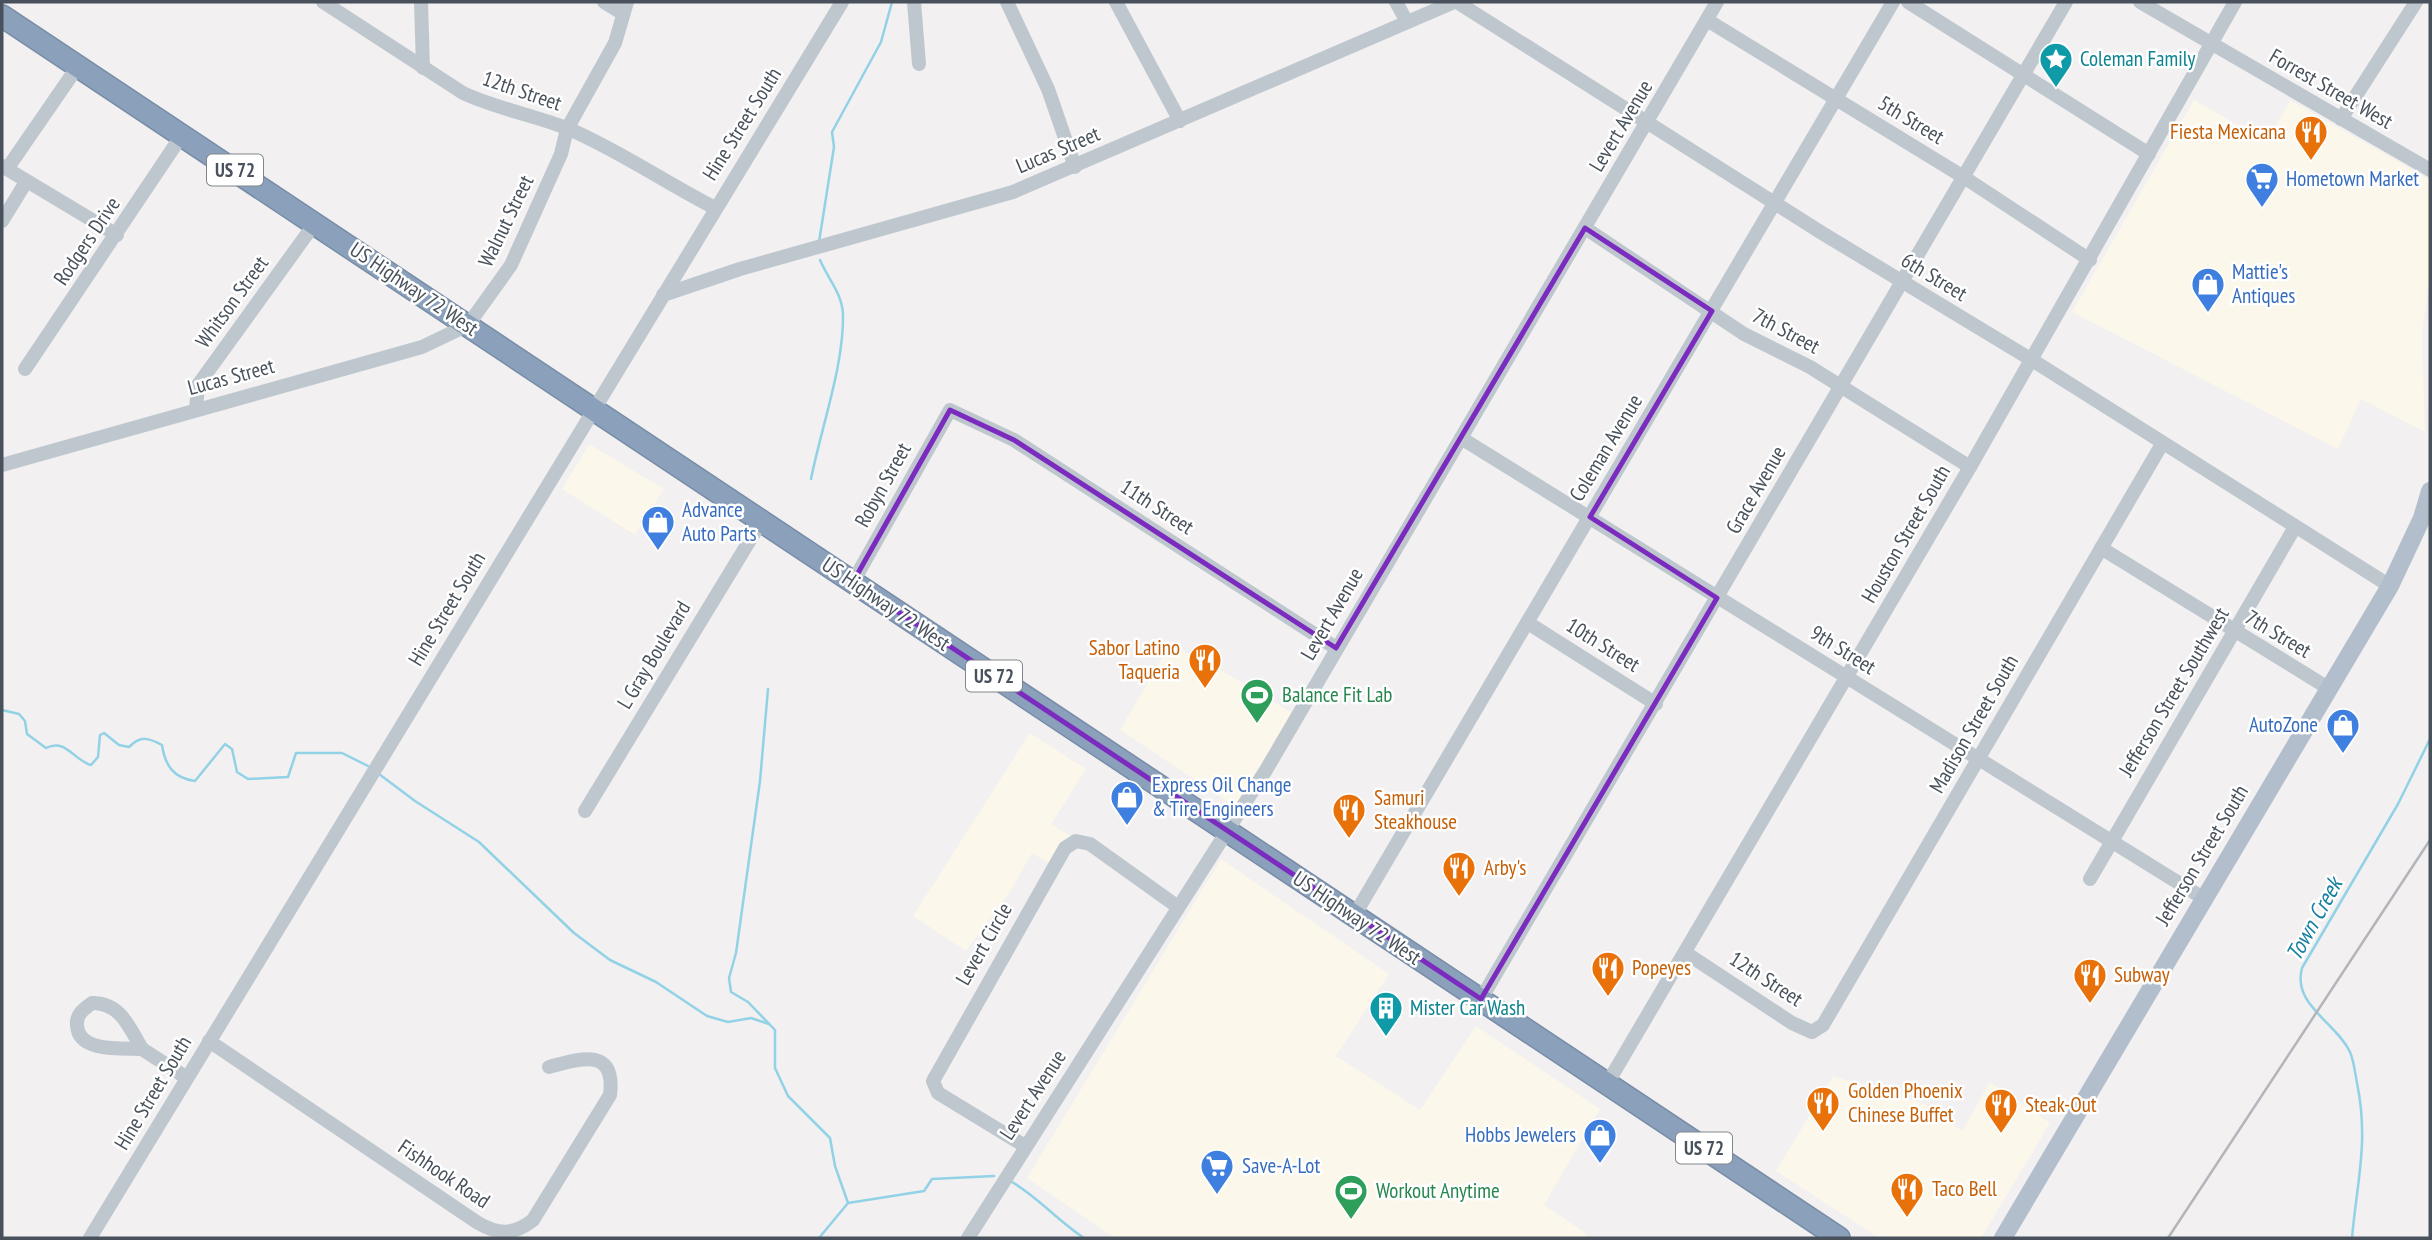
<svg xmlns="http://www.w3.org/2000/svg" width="2432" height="1240" font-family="'PT Sans Narrow',sans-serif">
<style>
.commercial{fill:#fbf7eb}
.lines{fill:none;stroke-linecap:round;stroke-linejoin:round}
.stream{stroke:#92d2e6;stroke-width:2.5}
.highway-casing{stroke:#778ca7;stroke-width:24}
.minor{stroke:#bfc7ce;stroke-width:14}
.major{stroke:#b2becc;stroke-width:18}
.highway{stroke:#8ba1bb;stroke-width:21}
.rail{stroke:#b3b5ba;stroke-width:2.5}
.marked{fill:none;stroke:#7b2cbf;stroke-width:5;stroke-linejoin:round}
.labels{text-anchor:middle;stroke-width:5;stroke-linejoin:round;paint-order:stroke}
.shield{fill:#fff;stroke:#80868d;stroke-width:2}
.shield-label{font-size:19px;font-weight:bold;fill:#49525c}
.culture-label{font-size:21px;fill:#0d838f;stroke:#fff;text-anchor:start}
.street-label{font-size:21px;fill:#49525c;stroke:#fff}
.food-label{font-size:21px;fill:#c56008;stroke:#fff;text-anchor:start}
.shop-label{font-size:21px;fill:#366cbe;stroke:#fff;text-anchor:start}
.leisure-label{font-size:21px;fill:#27864d;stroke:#fff;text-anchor:start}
.water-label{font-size:23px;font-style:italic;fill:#1780a1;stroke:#fff}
</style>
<rect width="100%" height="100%" fill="#f2f0f0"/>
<g class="commercial">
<path d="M 2194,100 L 2267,142 L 2290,100 L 2430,180 L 2430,276 L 2422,333 L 2425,432 L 2361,399 L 2338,449 L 2072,312 Z"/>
<path d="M 589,444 L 664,489 L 635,535 L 562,489 Z"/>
<path d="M 1170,644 L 1224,672 L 1294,714 L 1236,807 L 1120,730 Z"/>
<path d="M 1030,733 L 1086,769 L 1051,824 L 1072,837 L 1054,866 L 1032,853 L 1011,890 L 966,951 L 913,916 Z"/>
<path d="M 1221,859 L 1389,974 L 1336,1056 L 1420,1110 L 1476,1026 L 1600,1109 L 1544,1205 L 1587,1234 L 1585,1238 L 1115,1238 L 1027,1178 Z"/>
<path d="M 1833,1076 L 1926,1105 L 1962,1131 L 1990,1082 L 2050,1123 L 1981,1238 L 1879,1238 L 1776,1171 Z"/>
</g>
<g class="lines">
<g class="stream">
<path d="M 819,242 L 834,147 L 832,132 L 881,42 L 892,2"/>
<path d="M 811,479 C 821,428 844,366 843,314 C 842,293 828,279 820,260"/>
<path d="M 768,689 L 760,781 L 736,953 L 729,978 L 731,992 L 748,1002 L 775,1030 L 775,1068 L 788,1096 L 830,1138 L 835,1166 L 848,1203"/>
<path d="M 2,710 L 19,714 L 25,721 L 27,734 L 46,748 C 66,738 73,760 91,765 L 98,757 L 100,735 L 104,733 L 119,745 L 129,747 C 141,735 149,738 162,745 C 165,765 173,778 195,781 L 225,744 L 232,749 L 237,772 L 248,779 L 288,777 L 296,753 L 342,753 L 368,766"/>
<path d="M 379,774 L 415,801 L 479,842 L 574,933 L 610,960 L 656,982 L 707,1016 L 728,1022 L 751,1018 L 769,1024"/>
<path d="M 1012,1182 C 1039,1198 1058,1221 1084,1238"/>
<path d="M 819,1238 L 848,1203 L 924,1191 L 932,1179 L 994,1176"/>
<path d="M 2352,1238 C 2357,1181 2369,1141 2357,1083 C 2355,1073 2354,1061 2350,1052 C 2336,1022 2292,1005 2302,968 L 2398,804 L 2430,739"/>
</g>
<defs>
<path id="highway" d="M 2,16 L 1839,1238"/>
</defs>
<use href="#highway" class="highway-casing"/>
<g class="minor">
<path d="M 323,2 L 463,93 C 497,109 534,115 569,129 C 620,151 666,183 715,208"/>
<path d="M 421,2 L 423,68"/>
<path d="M 604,2 L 622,13"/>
<path d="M 914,2 L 919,64"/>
<path d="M 1007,2 L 1048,89 L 1075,167"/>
<path d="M 1116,2 L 1180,121"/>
<path d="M 1396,2 L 1407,22"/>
<path d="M 1457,2 L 1822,233 L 2032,360 L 2390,586"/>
<path d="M 1908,2 L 2149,154"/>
<path d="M 2140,2 L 2430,170"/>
<path d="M 1707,20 L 1962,176 L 2090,260"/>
<path d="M 2341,119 L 2416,2"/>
<path d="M 2,166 L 117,235"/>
<path d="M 7,169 L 78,66"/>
<path d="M 2,221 L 26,182"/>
<path d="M 1585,228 L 1744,334 L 1810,367 L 1970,467"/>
<path d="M 663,295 L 740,269 L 1013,192 L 1454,2"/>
<path d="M 25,369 L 182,135"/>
<path d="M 196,409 L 198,385 L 315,223"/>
<path d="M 1461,438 L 2203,898"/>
<path d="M 2,465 L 422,347 L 468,325 L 511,265 L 561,154 L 567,129 L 615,43 L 627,2"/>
<path d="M 2101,548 L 2328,688"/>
<path d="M 853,582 L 950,410 L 1014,440 L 1336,648"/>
<path d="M 1528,623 L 1656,704"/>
<path d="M 585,811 L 761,522"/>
<path d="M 2090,879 L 2295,527"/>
<path d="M 1354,916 L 1893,2"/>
<path d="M 1686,953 L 1792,1023 L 1812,1032 L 1823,1025 L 2162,444"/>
<path d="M 1481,999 L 2066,2"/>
<path d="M 92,1003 C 121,1003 129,1027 142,1049 C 123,1048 78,1053 77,1025 C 76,1014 84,1009 92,1003 Z"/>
<path d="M 209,1041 L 478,1223 C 499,1235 514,1235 533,1220 L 610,1095 C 616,1046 579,1059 549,1067"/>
<path d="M 142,1049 L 187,1078"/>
<path d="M 1607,1084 L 1970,467 L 2235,2"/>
<path d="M 1025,1146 L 938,1093 L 933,1081 L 1065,848 L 1076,841 L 1090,844 L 1178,907"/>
<path d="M 90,1238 L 842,2"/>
<path d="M 968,1238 L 1266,770 L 1717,2"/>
</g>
<path class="major" d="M 2003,1238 L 2390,586 L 2422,518 L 2430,491"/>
<use href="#highway" class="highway"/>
<path class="rail" d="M 2168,1238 L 2430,840"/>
</g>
<path class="marked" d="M 1585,228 L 1712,311 L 1590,517 L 1717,598 L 1481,999 L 853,582 L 950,410 L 1014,440 L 1336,648 Z"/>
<defs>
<symbol id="sight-pin" viewBox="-11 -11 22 30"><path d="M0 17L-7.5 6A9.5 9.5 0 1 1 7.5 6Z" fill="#0f9aa8" stroke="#fff"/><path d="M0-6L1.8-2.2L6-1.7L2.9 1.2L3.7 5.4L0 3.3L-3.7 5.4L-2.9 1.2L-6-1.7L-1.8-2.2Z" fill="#fff"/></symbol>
<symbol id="restaurant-pin" viewBox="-11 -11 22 30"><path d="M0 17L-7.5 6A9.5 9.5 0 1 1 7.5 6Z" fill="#e8710a" stroke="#fff"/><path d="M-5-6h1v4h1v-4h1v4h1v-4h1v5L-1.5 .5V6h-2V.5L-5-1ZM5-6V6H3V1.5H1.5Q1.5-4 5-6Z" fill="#fff"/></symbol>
<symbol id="supermarket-pin" viewBox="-11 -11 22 30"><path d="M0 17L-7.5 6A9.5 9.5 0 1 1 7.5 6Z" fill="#3f7fe0" stroke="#fff"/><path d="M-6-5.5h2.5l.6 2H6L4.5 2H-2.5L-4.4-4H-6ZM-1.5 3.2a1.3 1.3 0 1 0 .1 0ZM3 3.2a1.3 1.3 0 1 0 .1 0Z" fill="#fff"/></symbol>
<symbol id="shop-pin" viewBox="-11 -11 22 30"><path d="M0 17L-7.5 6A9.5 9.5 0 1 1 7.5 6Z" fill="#3f7fe0" stroke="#fff"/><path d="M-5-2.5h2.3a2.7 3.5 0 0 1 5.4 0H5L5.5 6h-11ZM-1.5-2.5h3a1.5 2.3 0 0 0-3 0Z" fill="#fff"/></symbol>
<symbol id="stadium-pin" viewBox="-11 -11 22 30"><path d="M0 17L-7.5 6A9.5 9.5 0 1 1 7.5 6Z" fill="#2e9e5b" stroke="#fff"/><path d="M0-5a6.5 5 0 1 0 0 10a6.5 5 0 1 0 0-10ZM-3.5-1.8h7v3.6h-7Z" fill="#fff"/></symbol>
<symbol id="building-pin" viewBox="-11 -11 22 30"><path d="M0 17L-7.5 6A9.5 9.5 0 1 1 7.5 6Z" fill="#0f9aa8" stroke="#fff"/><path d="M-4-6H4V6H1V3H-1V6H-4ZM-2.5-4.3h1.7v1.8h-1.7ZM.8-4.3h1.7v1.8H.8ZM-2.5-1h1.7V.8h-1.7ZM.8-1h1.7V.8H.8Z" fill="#fff"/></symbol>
</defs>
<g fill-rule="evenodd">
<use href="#sight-pin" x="2037" y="40" width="38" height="52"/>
<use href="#restaurant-pin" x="2292" y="113" width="38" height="52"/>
<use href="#supermarket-pin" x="2243" y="160" width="38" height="52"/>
<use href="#shop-pin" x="2189" y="265" width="38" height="52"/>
<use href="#shop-pin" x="639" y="503" width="38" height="52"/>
<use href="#restaurant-pin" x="1186" y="641" width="38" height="52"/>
<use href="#stadium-pin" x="1238" y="676" width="38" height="52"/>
<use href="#shop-pin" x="2324" y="706" width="38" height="52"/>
<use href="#shop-pin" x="1108" y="778" width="38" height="52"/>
<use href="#restaurant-pin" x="1330" y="791" width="38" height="52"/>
<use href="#restaurant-pin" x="1440" y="849" width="38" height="52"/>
<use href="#restaurant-pin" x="1589" y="949" width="38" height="52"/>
<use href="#restaurant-pin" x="2071" y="956" width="38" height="52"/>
<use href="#building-pin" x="1367" y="989" width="38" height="52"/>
<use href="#restaurant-pin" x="1804" y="1084" width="38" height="52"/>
<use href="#restaurant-pin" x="1982" y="1086" width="38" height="52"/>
<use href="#shop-pin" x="1581" y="1116" width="38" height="52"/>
<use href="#supermarket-pin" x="1198" y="1147" width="38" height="52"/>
<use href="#restaurant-pin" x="1888" y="1170" width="38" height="52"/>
<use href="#stadium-pin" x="1332" y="1172" width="38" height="52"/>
</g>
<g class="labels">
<g class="shield">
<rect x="207" y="154.5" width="56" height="31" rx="5"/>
<rect x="966" y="660.5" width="56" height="31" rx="5"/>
<rect x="1676" y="1132.5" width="56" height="31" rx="5"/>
</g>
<g class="shield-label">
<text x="235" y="177">US 72</text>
<text x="994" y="683">US 72</text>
<text x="1704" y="1155">US 72</text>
</g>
<g class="culture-label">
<text x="2080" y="66">Coleman Family</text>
<text x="1410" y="1015">Mister Car Wash</text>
</g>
<g class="street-label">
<text transform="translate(2331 89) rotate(30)" y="7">Forrest Street West</text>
<text transform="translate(522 91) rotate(19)" y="7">12th Street</text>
<text transform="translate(1911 120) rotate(31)" y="7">5th Street</text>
<text transform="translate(742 124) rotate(-58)" y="7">Hine Street South</text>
<text transform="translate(1621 126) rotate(-59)" y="7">Levert Avenue</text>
<text transform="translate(1058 150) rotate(-23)" y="7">Lucas Street</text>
<text transform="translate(506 221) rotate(-64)" y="7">Walnut Street</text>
<text transform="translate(87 241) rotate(-56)" y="7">Rodgers Drive</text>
<text transform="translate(1934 277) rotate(31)" y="7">6th Street</text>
<text transform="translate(414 289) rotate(34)" y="7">US Highway 72 West</text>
<text transform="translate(232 302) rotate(-54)" y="7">Whitson Street</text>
<text transform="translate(1786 331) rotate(28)" y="7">7th Street</text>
<text transform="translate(231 377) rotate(-15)" y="7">Lucas Street</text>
<text transform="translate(1606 448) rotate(-59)" y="7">Coleman Avenue</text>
<text transform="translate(883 485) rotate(-61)" y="7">Robyn Street</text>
<text transform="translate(1756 490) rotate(-60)" y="7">Grace Avenue</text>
<text transform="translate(1157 507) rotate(33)" y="7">11th Street</text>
<text transform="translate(1906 534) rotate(-60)" y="7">Houston Street South</text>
<text transform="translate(886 604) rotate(34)" y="7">US Highway 72 West</text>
<text transform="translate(447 609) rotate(-59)" y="7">Hine Street South</text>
<text transform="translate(1332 614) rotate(-60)" y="7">Levert Avenue</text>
<text transform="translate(2278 634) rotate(31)" y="7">7th Street</text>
<text transform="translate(1603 645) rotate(32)" y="7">10th Street</text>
<text transform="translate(1843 650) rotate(32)" y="7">9th Street</text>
<text transform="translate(654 655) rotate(-59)" y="7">L Gray Boulevard</text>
<text transform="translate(2174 692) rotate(-59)" y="7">Jefferson Street Southwest</text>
<text transform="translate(1974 724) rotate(-60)" y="7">Madison Street South</text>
<text transform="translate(2202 855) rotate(-59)" y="7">Jefferson Street South</text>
<text transform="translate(1357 918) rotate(34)" y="7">US Highway 72 West</text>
<text transform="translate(984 944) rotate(-60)" y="7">Levert Circle</text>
<text transform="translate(1766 979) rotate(33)" y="7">12th Street</text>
<text transform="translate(153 1093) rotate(-59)" y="7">Hine Street South</text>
<text transform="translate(1033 1095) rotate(-57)" y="7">Levert Avenue</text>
<text transform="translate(444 1174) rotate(34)" y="7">Fishhook Road</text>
</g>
<g class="food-label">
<text x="2286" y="139" text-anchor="end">Fiesta Mexicana</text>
<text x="1180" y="655" text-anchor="end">Sabor Latino<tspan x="1180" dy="24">Taqueria</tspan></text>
<text x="1374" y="805">Samuri<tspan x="1374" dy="24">Steakhouse</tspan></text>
<text x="1484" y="875">Arby's</text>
<text x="1632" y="975">Popeyes</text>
<text x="2114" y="982">Subway</text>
<text x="1848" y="1098">Golden Phoenix<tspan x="1848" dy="24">Chinese Buffet</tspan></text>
<text x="2025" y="1112">Steak-Out</text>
<text x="1932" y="1196">Taco Bell</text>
</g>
<g class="shop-label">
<text x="2286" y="186">Hometown Market</text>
<text x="2232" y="279">Mattie's<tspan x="2232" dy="24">Antiques</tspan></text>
<text x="682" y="517">Advance<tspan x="682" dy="24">Auto Parts</tspan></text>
<text x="2318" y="732" text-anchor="end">AutoZone</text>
<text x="1152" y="792">Express Oil Change<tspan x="1152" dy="24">&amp; Tire Engineers</tspan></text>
<text x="1576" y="1142" text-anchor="end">Hobbs Jewelers</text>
<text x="1242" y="1173">Save-A-Lot</text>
</g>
<g class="leisure-label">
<text x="1282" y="702">Balance Fit Lab</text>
<text x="1376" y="1198">Workout Anytime</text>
</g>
<g class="water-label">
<text transform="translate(2314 919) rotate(-61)" y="8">Town Creek</text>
</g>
</g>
<rect width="2432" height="1240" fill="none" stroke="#49525c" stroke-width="7"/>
</svg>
